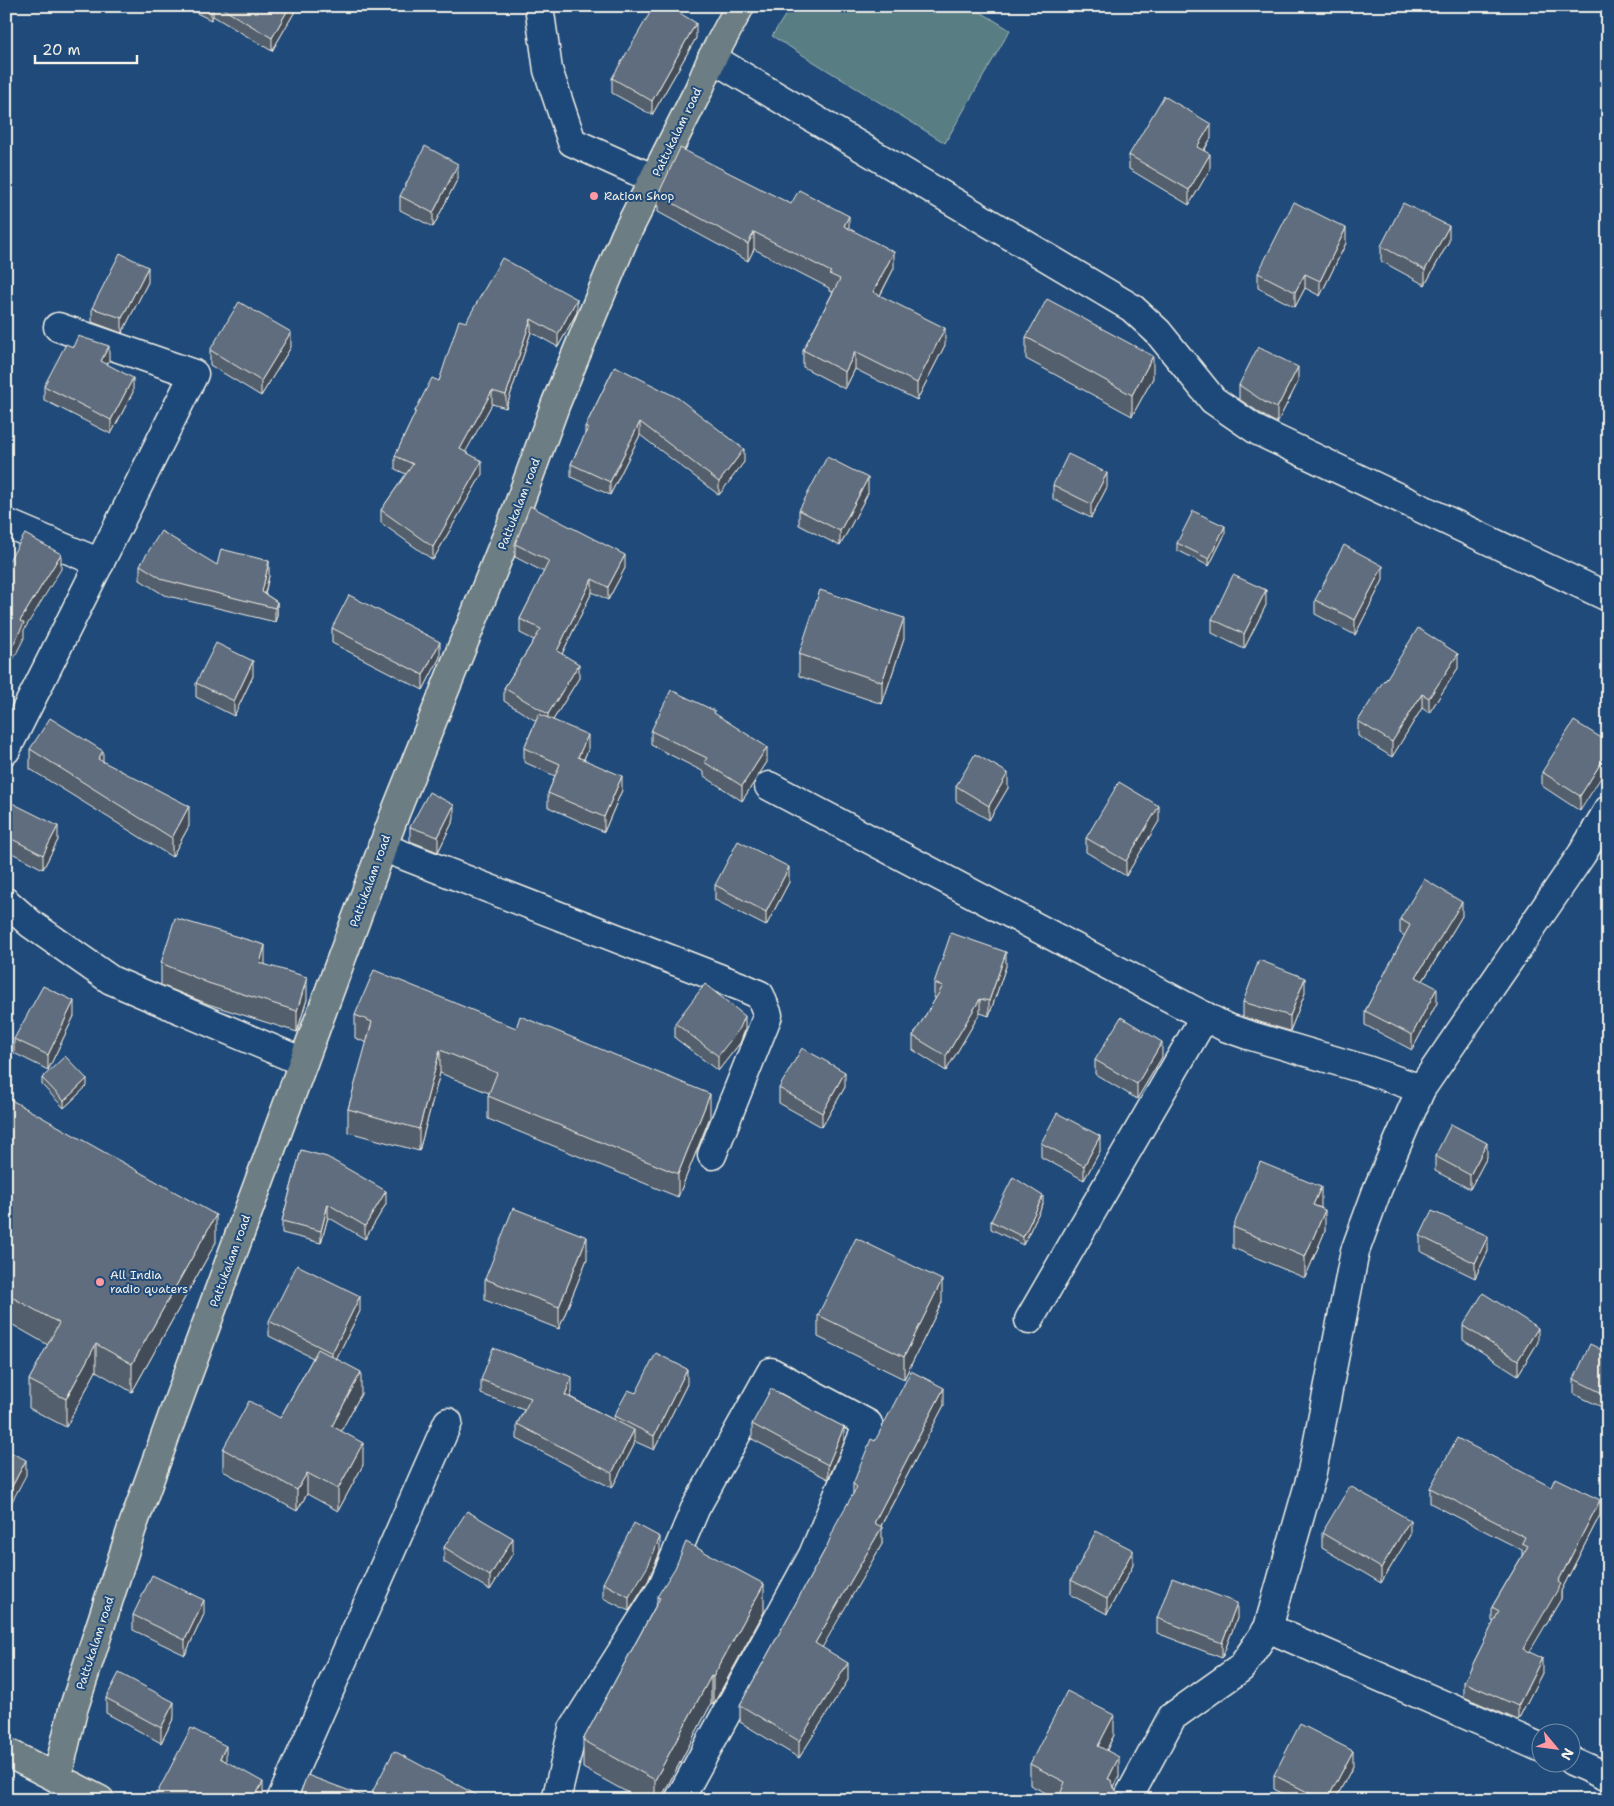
<svg xmlns="http://www.w3.org/2000/svg" width="1614" height="1806" font-family="'Shantell Sans',sans-serif">
<style>
.green{fill:#587e83;stroke:#a6b8b6}
.lines{fill:none;stroke-linecap:round;stroke-linejoin:round}
.minor-casing{stroke:#f4f1e8;stroke-width:31}
.major-casing{stroke:#f4f1e8;stroke-width:31}
.highway-casing{stroke:#f4f1e8;stroke-width:31}
.minor{stroke:#1f4a7a;stroke-width:28}
.major{stroke:#6c7e84;stroke-width:28}
.highway{stroke:#6c7e84;stroke-width:28}
.wall{fill:#525e6c;stroke:#f4f1e8}
.shaded-wall{fill:#424c58;stroke:#f4f1e8}
.building{fill:#5f6d7e;stroke:#f4f1e8}
.poi-dot{fill:#ff9aa2;stroke:#1f4a7a;stroke-width:2}
.labels{text-anchor:middle;stroke-width:4;stroke-linejoin:round;paint-order:stroke}
.street-label{font-size:12px;fill:#f4f1e8;stroke:#1f4a7a}
.poi-label{font-size:12px;fill:#f4f1e8;stroke:#1f4a7a;text-anchor:start}
</style>
<rect width="100%" height="100%" fill="#1f4a7a"/>
<filter id="ink" filterUnits="userSpaceOnUse"><feTurbulence type="fractalNoise" baseFrequency=".02" numOctaves="2"/><feDisplacementMap in="SourceGraphic" scale="10" xChannelSelector="R" yChannelSelector="G"/><feConvolveMatrix kernelMatrix="1 2 1 2 8 2 1 2 1" color-interpolation-filters="sRGB"/></filter>
<g filter="url(#ink)">
<path class="green" d="M 791,6 L 971,6 L 1010,30 L 945,143 L 772,36 Z"/>
<g class="lines">
<defs>
<g id="minor">
<path d="M 539,6 L 548,70 L 572,142 L 654,179"/>
<path d="M 712,58 L 1132,308 L 1158,332 L 1213,400 L 1258,431 L 1608,597"/>
<path d="M 6,523 L 100,563"/>
<path d="M 6,750 L 194,374 L 58,327"/>
<path d="M 769,786 L 1225,1027 L 1248,1035 L 1367,1070 L 1421,1089"/>
<path d="M 382,847 L 742,987 L 760,995 L 768,1015 L 712,1155"/>
<path d="M 6,902 L 31,924 L 111,980 L 303,1062"/>
<path d="M 1029,1320 L 1205,1016"/>
<path d="M 1268,1628 L 1542,1748"/>
<path d="M 1572,1761 L 1608,1777"/>
<path d="M 281,1800 L 448,1422"/>
<path d="M 556,1800 L 573,1729 L 662,1588 L 695,1509 L 771,1372 L 868,1424 L 813,1555 L 679,1800"/>
<path d="M 1127,1800 L 1172,1717 L 1241,1668 L 1268,1628 L 1311,1477 L 1355,1251 L 1378,1188 L 1421,1089 L 1582,854 L 1608,810"/>
</g>
<path id="major" d="M 57,1778 L 73,1710 L 132,1528 L 174,1412 L 396,811 L 512,523 L 556,403 L 625,236 L 699,89 L 712,58 L 740,6"/>
<path id="highway" d="M 6,1752 L 100,1800"/>
</defs>
<use href="#minor" class="minor-casing"/>
<use href="#major" class="major-casing"/>
<use href="#highway" class="highway-casing"/>
<use href="#minor" class="minor"/>
<use href="#major" class="major"/>
<use href="#highway" class="highway"/>
</g>
<g class="wall">
<path d="M 182,6 L 298,6 L 272,51 L 213,16 L 211,20 Z"/>
<path d="M 696,38 L 652,115 L 612,93 L 612,78 Z"/>
<path d="M 1211,138 L 1204,151 L 1210,169 L 1189,205 L 1129,169 L 1129,155 Z"/>
<path d="M 458,178 L 433,227 L 400,210 L 400,196 Z"/>
<path d="M 658,195 L 791,204 L 849,229 L 894,268 L 880,296 L 945,345 L 917,400 L 855,369 L 845,389 L 803,367 L 803,350 L 833,292 L 829,291 L 829,288 L 754,249 L 748,261 L 658,212 Z"/>
<path d="M 1449,241 L 1425,285 L 1381,261 L 1381,246 Z"/>
<path d="M 1346,243 L 1320,296 L 1305,288 L 1295,307 L 1258,288 L 1258,273 Z"/>
<path d="M 148,282 L 122,333 L 92,322 L 92,308 Z"/>
<path d="M 577,312 L 558,347 L 531,332 L 506,408 L 492,404 L 465,452 L 482,474 L 433,560 L 381,523 L 381,510 L 406,474 L 395,469 L 395,456 L 415,414 L 415,411 L 439,381 L 466,322 Z"/>
<path d="M 1026,337 L 1153,378 L 1132,416 L 1026,359 Z"/>
<path d="M 73,347 L 109,361 L 107,364 L 133,392 L 111,434 L 44,400 L 44,386 Z"/>
<path d="M 291,347 L 261,396 L 210,365 L 210,350 Z"/>
<path d="M 615,366 L 744,462 L 719,495 L 640,435 L 610,495 L 571,477 L 571,464 L 585,435 L 585,427 Z"/>
<path d="M 1298,382 L 1277,423 L 1266,417 L 1239,399 L 1239,385 Z"/>
<path d="M 1053,485 L 1107,487 L 1091,518 L 1053,499 Z"/>
<path d="M 868,493 L 840,546 L 799,525 L 799,510 Z"/>
<path d="M 1225,534 L 1209,566 L 1177,550 L 1177,543 Z"/>
<path d="M 515,544 L 625,568 L 608,600 L 592,592 L 562,654 L 579,678 L 553,720 L 588,750 L 584,759 L 622,790 L 604,832 L 548,807 L 548,793 L 555,776 L 524,762 L 524,748 L 536,721 L 504,701 L 504,688 L 534,640 L 520,633 L 520,619 L 544,572 L 515,557 Z"/>
<path d="M 140,565 L 217,565 L 269,576 L 265,594 L 277,602 L 277,616 L 275,622 L 164,595 L 140,580 Z"/>
<path d="M 1383,580 L 1355,635 L 1315,614 L 1315,600 Z"/>
<path d="M 1266,605 L 1244,649 L 1212,633 L 1212,619 Z"/>
<path d="M 332,628 L 440,657 L 423,690 L 332,643 Z"/>
<path d="M 904,639 L 882,704 L 799,676 L 799,654 Z"/>
<path d="M 1458,668 L 1429,713 L 1422,708 L 1392,757 L 1358,736 L 1358,721 L 1385,681 Z"/>
<path d="M 253,676 L 234,716 L 196,697 L 196,683 Z"/>
<path d="M 715,714 L 767,762 L 742,801 L 704,776 L 704,772 L 651,745 L 651,731 Z"/>
<path d="M 1608,742 L 1580,811 L 1542,786 L 1542,772 Z"/>
<path d="M 30,749 L 103,761 L 189,826 L 172,857 L 30,769 Z"/>
<path d="M 956,786 L 1008,788 L 989,820 L 956,801 Z"/>
<path d="M 6,800 L 58,840 L 43,869 L 6,850 Z"/>
<path d="M 454,819 L 438,852 L 410,841 L 410,827 Z"/>
<path d="M 1159,821 L 1126,876 L 1086,852 L 1086,838 Z"/>
<path d="M 789,882 L 766,926 L 715,900 L 715,885 Z"/>
<path d="M 1462,916 L 1423,981 L 1437,1003 L 1412,1050 L 1365,1025 L 1365,1011 L 1405,936 L 1400,933 L 1400,919 Z"/>
<path d="M 161,963 L 265,964 L 307,999 L 297,1032 L 208,1004 L 161,985 Z"/>
<path d="M 1006,966 L 989,1016 L 980,1013 L 946,1071 L 913,1050 L 913,1036 L 936,998 L 934,998 L 934,983 Z"/>
<path d="M 1305,993 L 1290,1031 L 1243,1017 L 1243,1002 Z"/>
<path d="M 355,1015 L 710,1117 L 678,1197 L 488,1119 L 488,1096 L 489,1093 L 440,1073 L 419,1151 L 348,1132 L 348,1109 L 367,1043 L 355,1038 Z"/>
<path d="M 74,1016 L 48,1070 L 14,1053 L 14,1039 Z"/>
<path d="M 675,1023 L 745,1030 L 740,1043 L 718,1071 L 675,1038 Z"/>
<path d="M 1162,1057 L 1137,1099 L 1095,1074 L 1095,1060 Z"/>
<path d="M 42,1078 L 87,1086 L 64,1108 L 42,1085 Z"/>
<path d="M 845,1087 L 822,1127 L 779,1103 L 779,1088 Z"/>
<path d="M 6,1097 L 216,1242 L 132,1392 L 96,1371 L 66,1427 L 29,1408 L 29,1380 L 48,1345 L 6,1321 Z"/>
<path d="M 1041,1143 L 1100,1151 L 1084,1180 L 1041,1157 Z"/>
<path d="M 301,1150 L 386,1204 L 365,1239 L 328,1217 L 321,1243 L 282,1233 L 282,1221 Z"/>
<path d="M 1435,1156 L 1487,1157 L 1470,1189 L 1435,1171 Z"/>
<path d="M 1043,1204 L 1023,1245 L 991,1229 L 991,1221 Z"/>
<path d="M 1321,1208 L 1325,1231 L 1305,1278 L 1233,1248 L 1233,1227 Z"/>
<path d="M 1420,1236 L 1488,1251 L 1475,1278 L 1420,1251 Z"/>
<path d="M 587,1259 L 559,1329 L 485,1300 L 485,1279 Z"/>
<path d="M 942,1302 L 904,1379 L 818,1337 L 818,1315 Z"/>
<path d="M 360,1311 L 336,1359 L 361,1394 L 341,1431 L 363,1465 L 338,1511 L 307,1494 L 297,1511 L 223,1471 L 223,1449 L 280,1418 L 313,1358 L 269,1336 L 269,1321 Z"/>
<path d="M 1463,1326 L 1538,1342 L 1518,1375 L 1463,1340 Z"/>
<path d="M 1608,1353 L 1608,1410 L 1574,1394 L 1574,1379 Z"/>
<path d="M 481,1380 L 572,1392 L 570,1397 L 614,1420 L 614,1416 L 636,1393 L 687,1384 L 654,1450 L 634,1441 L 634,1445 L 612,1488 L 517,1439 L 517,1424 L 524,1410 L 481,1394 Z"/>
<path d="M 944,1405 L 881,1526 L 882,1544 L 822,1647 L 848,1680 L 799,1758 L 740,1722 L 740,1705 L 827,1546 L 853,1495 L 853,1484 L 875,1441 Z"/>
<path d="M 752,1424 L 844,1442 L 828,1479 L 752,1439 Z"/>
<path d="M 1430,1488 L 1600,1515 L 1561,1591 L 1561,1599 L 1529,1652 L 1542,1673 L 1518,1720 L 1464,1697 L 1464,1682 L 1494,1622 L 1492,1621 L 1492,1607 L 1522,1556 L 1522,1550 L 1430,1503 Z"/>
<path d="M 1322,1533 L 1410,1535 L 1381,1583 L 1322,1548 Z"/>
<path d="M 444,1547 L 513,1553 L 490,1590 L 444,1562 Z"/>
<path d="M 660,1552 L 648,1581 L 629,1611 L 603,1598 L 603,1583 Z"/>
<path d="M 1133,1565 L 1107,1614 L 1071,1595 L 1071,1580 Z"/>
<path d="M 657,1597 L 764,1612 L 713,1705 L 711,1704 L 660,1800 L 641,1800 L 583,1768 L 583,1740 L 657,1603 Z"/>
<path d="M 204,1614 L 185,1655 L 133,1630 L 133,1615 Z"/>
<path d="M 1157,1618 L 1237,1618 L 1222,1658 L 1157,1633 Z"/>
<path d="M 106,1698 L 174,1717 L 161,1743 L 106,1713 Z"/>
<path d="M 1114,1735 L 1107,1750 L 1119,1777 L 1113,1788 L 1125,1800 L 1058,1799 L 1030,1785 L 1030,1764 Z"/>
<path d="M 1353,1766 L 1335,1800 L 1294,1800 L 1274,1789 L 1274,1775 Z"/>
</g>
<g class="shaded-wall">
<path d="M 211,6 L 213,6 L 213,16 L 211,20 Z"/>
<path d="M 290,6 L 298,6 L 272,51 L 272,38 Z"/>
<path d="M 696,23 L 696,38 L 652,115 L 652,101 Z"/>
<path d="M 1211,124 L 1211,138 L 1197,161 L 1197,147 Z"/>
<path d="M 1210,154 L 1210,169 L 1189,205 L 1189,190 Z"/>
<path d="M 458,164 L 458,178 L 433,227 L 433,213 Z"/>
<path d="M 849,216 L 849,233 L 844,226 Z"/>
<path d="M 1449,226 L 1449,241 L 1425,285 L 1425,270 Z"/>
<path d="M 1346,228 L 1346,243 L 1320,296 L 1320,281 Z"/>
<path d="M 754,232 L 754,249 L 748,261 L 748,244 Z"/>
<path d="M 894,252 L 894,268 L 873,309 L 873,292 Z"/>
<path d="M 148,267 L 148,282 L 122,333 L 122,318 Z"/>
<path d="M 1305,274 L 1305,288 L 1295,307 L 1295,292 Z"/>
<path d="M 577,299 L 577,312 L 558,347 L 558,334 Z"/>
<path d="M 531,319 L 531,332 L 506,408 L 506,395 Z"/>
<path d="M 945,328 L 945,345 L 917,400 L 917,383 Z"/>
<path d="M 291,332 L 291,347 L 261,396 L 261,381 Z"/>
<path d="M 109,346 L 109,361 L 101,376 L 101,361 Z"/>
<path d="M 855,352 L 855,369 L 845,389 L 845,372 Z"/>
<path d="M 1153,356 L 1153,378 L 1132,416 L 1132,395 Z"/>
<path d="M 1298,367 L 1298,382 L 1277,423 L 1277,408 Z"/>
<path d="M 133,378 L 133,392 L 111,434 L 111,420 Z"/>
<path d="M 492,391 L 492,404 L 460,462 L 460,449 Z"/>
<path d="M 640,422 L 640,435 L 610,495 L 610,482 Z"/>
<path d="M 744,449 L 744,462 L 719,495 L 719,482 Z"/>
<path d="M 482,461 L 482,474 L 433,560 L 433,547 Z"/>
<path d="M 1107,473 L 1107,487 L 1091,518 L 1091,504 Z"/>
<path d="M 868,478 L 868,493 L 840,546 L 840,531 Z"/>
<path d="M 1225,526 L 1225,534 L 1209,566 L 1209,559 Z"/>
<path d="M 61,554 L 61,569 L 24,630 L 24,638 L 6,674 L 6,659 L 20,621 Z"/>
<path d="M 625,555 L 625,568 L 608,600 L 608,587 Z"/>
<path d="M 269,561 L 269,576 L 262,604 L 262,592 Z"/>
<path d="M 1383,566 L 1383,580 L 1355,635 L 1355,620 Z"/>
<path d="M 592,579 L 592,592 L 557,664 L 557,651 Z"/>
<path d="M 1266,590 L 1266,605 L 1244,649 L 1244,634 Z"/>
<path d="M 277,602 L 277,616 L 275,622 L 275,608 Z"/>
<path d="M 904,618 L 904,639 L 882,704 L 882,682 Z"/>
<path d="M 440,642 L 440,657 L 423,690 L 423,675 Z"/>
<path d="M 1458,654 L 1458,668 L 1429,713 L 1429,698 Z"/>
<path d="M 253,661 L 253,676 L 234,716 L 234,701 Z"/>
<path d="M 579,664 L 579,678 L 548,728 L 548,714 Z"/>
<path d="M 1422,694 L 1422,708 L 1392,757 L 1392,742 Z"/>
<path d="M 588,735 L 588,750 L 578,771 L 578,757 Z"/>
<path d="M 767,747 L 767,762 L 742,801 L 742,786 Z"/>
<path d="M 103,751 L 103,771 L 98,759 Z"/>
<path d="M 1608,752 L 1608,766 L 1580,811 L 1580,796 Z"/>
<path d="M 1008,773 L 1008,788 L 989,820 L 989,806 Z"/>
<path d="M 622,776 L 622,790 L 604,832 L 604,817 Z"/>
<path d="M 454,805 L 454,819 L 438,852 L 438,837 Z"/>
<path d="M 189,806 L 189,826 L 172,857 L 172,838 Z"/>
<path d="M 1159,806 L 1159,821 L 1126,876 L 1126,861 Z"/>
<path d="M 58,826 L 58,840 L 43,869 L 43,855 Z"/>
<path d="M 789,867 L 789,882 L 766,926 L 766,912 Z"/>
<path d="M 1462,902 L 1462,916 L 1416,992 L 1416,977 Z"/>
<path d="M 265,945 L 265,967 L 260,963 Z"/>
<path d="M 1006,952 L 1006,966 L 989,1016 L 989,1001 Z"/>
<path d="M 307,977 L 307,999 L 297,1032 L 297,1011 Z"/>
<path d="M 1305,978 L 1305,993 L 1290,1031 L 1290,1016 Z"/>
<path d="M 1437,988 L 1437,1003 L 1412,1050 L 1412,1035 Z"/>
<path d="M 980,999 L 980,1013 L 946,1071 L 946,1056 Z"/>
<path d="M 74,1001 L 74,1016 L 48,1070 L 48,1055 Z"/>
<path d="M 745,1016 L 745,1030 L 740,1043 L 718,1071 L 718,1056 Z"/>
<path d="M 1162,1042 L 1162,1057 L 1137,1099 L 1137,1084 Z"/>
<path d="M 440,1050 L 440,1073 L 419,1151 L 419,1129 Z"/>
<path d="M 845,1072 L 845,1087 L 822,1127 L 822,1113 Z"/>
<path d="M 87,1079 L 87,1086 L 64,1108 L 64,1101 Z"/>
<path d="M 710,1094 L 710,1117 L 678,1197 L 678,1174 Z"/>
<path d="M 1100,1136 L 1100,1151 L 1084,1180 L 1084,1166 Z"/>
<path d="M 1487,1143 L 1487,1157 L 1470,1189 L 1470,1175 Z"/>
<path d="M 1321,1187 L 1321,1208 L 1313,1205 Z"/>
<path d="M 386,1191 L 386,1204 L 365,1239 L 365,1226 Z"/>
<path d="M 1043,1196 L 1043,1204 L 1023,1245 L 1023,1237 Z"/>
<path d="M 328,1204 L 328,1217 L 321,1243 L 321,1231 Z"/>
<path d="M 1325,1210 L 1325,1231 L 1305,1278 L 1305,1257 Z"/>
<path d="M 216,1215 L 216,1242 L 132,1392 L 132,1364 Z"/>
<path d="M 1488,1236 L 1488,1251 L 1475,1278 L 1475,1263 Z"/>
<path d="M 587,1237 L 587,1259 L 559,1329 L 559,1307 Z"/>
<path d="M 942,1280 L 942,1302 L 904,1379 L 904,1357 Z"/>
<path d="M 360,1296 L 360,1311 L 332,1367 L 332,1353 Z"/>
<path d="M 1538,1328 L 1538,1342 L 1518,1375 L 1518,1360 Z"/>
<path d="M 96,1344 L 96,1371 L 66,1427 L 66,1399 Z"/>
<path d="M 687,1369 L 687,1384 L 654,1450 L 654,1436 Z"/>
<path d="M 361,1372 L 361,1394 L 332,1448 L 332,1426 Z"/>
<path d="M 572,1377 L 572,1392 L 565,1409 L 565,1395 Z"/>
<path d="M 944,1388 L 944,1405 L 874,1539 L 874,1523 Z"/>
<path d="M 844,1427 L 844,1442 L 828,1479 L 828,1465 Z"/>
<path d="M 634,1430 L 634,1445 L 612,1488 L 612,1473 Z"/>
<path d="M 363,1443 L 363,1465 L 338,1511 L 338,1489 Z"/>
<path d="M 26,1460 L 26,1475 L 6,1513 L 6,1498 Z"/>
<path d="M 307,1473 L 307,1494 L 297,1511 L 297,1490 Z"/>
<path d="M 1600,1500 L 1600,1515 L 1561,1591 L 1561,1599 L 1523,1663 L 1523,1649 L 1558,1582 Z"/>
<path d="M 1410,1520 L 1410,1535 L 1381,1583 L 1381,1568 Z"/>
<path d="M 882,1527 L 882,1544 L 815,1660 L 815,1643 Z"/>
<path d="M 660,1537 L 660,1552 L 648,1581 L 629,1611 L 629,1597 Z"/>
<path d="M 513,1538 L 513,1553 L 490,1590 L 490,1576 Z"/>
<path d="M 1133,1550 L 1133,1565 L 1107,1614 L 1107,1599 Z"/>
<path d="M 764,1584 L 764,1612 L 713,1705 L 713,1677 Z"/>
<path d="M 204,1600 L 204,1614 L 185,1655 L 185,1640 Z"/>
<path d="M 1237,1603 L 1237,1618 L 1222,1658 L 1222,1643 Z"/>
<path d="M 1542,1658 L 1542,1673 L 1518,1720 L 1518,1706 Z"/>
<path d="M 848,1663 L 848,1680 L 799,1758 L 799,1741 Z"/>
<path d="M 711,1676 L 711,1704 L 660,1800 L 655,1800 L 655,1780 Z"/>
<path d="M 174,1702 L 174,1717 L 161,1743 L 161,1728 Z"/>
<path d="M 1114,1715 L 1114,1735 L 1098,1766 L 1098,1746 Z"/>
<path d="M 226,1746 L 226,1768 L 220,1758 Z"/>
<path d="M 1353,1751 L 1353,1766 L 1335,1800 L 1327,1800 Z"/>
<path d="M 1119,1757 L 1119,1777 L 1108,1799 L 1108,1779 Z"/>
<path d="M 263,1782 L 263,1800 L 253,1800 Z"/>
</g>
<g class="building">
<path d="M 218,6 L 290,6 L 272,38 Z"/>
<path d="M 654,6 L 668,6 L 696,23 L 652,101 L 612,78 Z"/>
<path d="M 1164,96 L 1211,124 L 1197,147 L 1210,154 L 1189,190 L 1129,155 Z"/>
<path d="M 425,146 L 458,164 L 433,213 L 400,196 Z"/>
<path d="M 680,148 L 791,204 L 799,190 L 849,216 L 844,226 L 894,252 L 873,292 L 945,328 L 917,383 L 855,352 L 845,372 L 803,350 L 840,279 L 829,274 L 831,272 L 754,232 L 748,244 L 658,195 Z"/>
<path d="M 1294,202 L 1346,228 L 1320,281 L 1305,274 L 1295,292 L 1258,273 Z"/>
<path d="M 1403,203 L 1449,226 L 1425,270 L 1381,246 Z"/>
<path d="M 120,253 L 148,267 L 122,318 L 92,308 Z"/>
<path d="M 502,258 L 577,299 L 558,334 L 531,319 L 506,395 L 492,391 L 460,449 L 482,461 L 433,547 L 381,510 L 413,464 L 395,456 L 416,411 L 415,411 L 432,378 L 439,381 L 459,320 L 466,322 Z"/>
<path d="M 1047,299 L 1153,356 L 1132,395 L 1026,337 Z"/>
<path d="M 239,302 L 291,332 L 261,381 L 210,350 Z"/>
<path d="M 78,336 L 109,346 L 101,361 L 133,378 L 111,420 L 44,386 L 66,344 L 73,347 Z"/>
<path d="M 1258,347 L 1298,367 L 1277,408 L 1266,403 L 1239,385 Z"/>
<path d="M 615,366 L 678,398 L 744,449 L 719,482 L 640,422 L 610,482 L 571,464 L 588,428 L 585,427 Z"/>
<path d="M 1068,454 L 1107,473 L 1091,504 L 1053,485 Z"/>
<path d="M 827,457 L 868,478 L 840,531 L 799,510 Z"/>
<path d="M 530,506 L 625,555 L 608,587 L 592,579 L 557,651 L 579,664 L 548,714 L 504,688 L 541,629 L 520,619 L 549,561 L 515,544 Z"/>
<path d="M 1193,511 L 1225,526 L 1209,559 L 1177,543 Z"/>
<path d="M 161,531 L 217,565 L 221,549 L 269,561 L 262,592 L 277,602 L 275,608 L 164,580 L 140,565 Z"/>
<path d="M 25,534 L 61,554 L 20,621 L 24,623 L 6,659 L 6,565 Z"/>
<path d="M 1344,545 L 1383,566 L 1355,620 L 1315,600 Z"/>
<path d="M 1233,575 L 1266,590 L 1244,634 L 1212,619 Z"/>
<path d="M 820,590 L 904,618 L 882,682 L 799,654 Z"/>
<path d="M 349,595 L 440,642 L 423,675 L 332,628 Z"/>
<path d="M 1418,628 L 1458,654 L 1429,698 L 1422,694 L 1392,742 L 1358,721 L 1384,680 L 1385,681 Z"/>
<path d="M 216,643 L 253,661 L 234,701 L 196,683 Z"/>
<path d="M 671,690 L 715,711 L 714,713 L 767,747 L 742,786 L 704,762 L 707,758 L 651,731 Z"/>
<path d="M 539,714 L 588,735 L 578,757 L 622,776 L 604,817 L 548,793 L 560,764 L 524,748 Z"/>
<path d="M 50,718 L 103,751 L 98,759 L 189,806 L 172,838 L 30,749 Z"/>
<path d="M 1574,721 L 1608,742 L 1608,752 L 1580,796 L 1542,772 Z"/>
<path d="M 975,754 L 1008,773 L 989,806 L 956,786 Z"/>
<path d="M 1119,782 L 1159,806 L 1126,861 L 1086,838 Z"/>
<path d="M 429,792 L 454,805 L 438,837 L 410,827 Z"/>
<path d="M 6,800 L 58,826 L 43,855 L 6,836 Z"/>
<path d="M 738,841 L 789,867 L 766,912 L 715,885 Z"/>
<path d="M 1424,879 L 1462,902 L 1416,977 L 1437,988 L 1412,1035 L 1365,1011 L 1410,925 L 1400,919 Z"/>
<path d="M 175,918 L 265,945 L 260,963 L 307,977 L 297,1011 L 208,983 L 161,963 Z"/>
<path d="M 951,933 L 1006,952 L 989,1001 L 980,999 L 946,1056 L 913,1036 L 943,986 L 934,983 Z"/>
<path d="M 1259,960 L 1305,978 L 1290,1016 L 1243,1002 Z"/>
<path d="M 374,970 L 516,1028 L 520,1016 L 710,1094 L 678,1174 L 488,1096 L 497,1073 L 440,1050 L 419,1129 L 348,1109 L 372,1022 L 355,1015 Z"/>
<path d="M 705,984 L 745,1016 L 740,1028 L 718,1056 L 675,1023 Z"/>
<path d="M 43,986 L 74,1001 L 48,1055 L 14,1039 Z"/>
<path d="M 1121,1017 L 1162,1042 L 1137,1084 L 1095,1060 Z"/>
<path d="M 802,1048 L 845,1072 L 822,1113 L 779,1088 Z"/>
<path d="M 65,1056 L 87,1079 L 64,1101 L 42,1078 Z"/>
<path d="M 6,1097 L 216,1215 L 132,1364 L 96,1344 L 66,1399 L 29,1380 L 59,1323 L 6,1294 Z"/>
<path d="M 1057,1113 L 1100,1136 L 1084,1166 L 1041,1143 Z"/>
<path d="M 1451,1124 L 1487,1143 L 1470,1175 L 1435,1156 Z"/>
<path d="M 301,1150 L 327,1157 L 386,1191 L 365,1226 L 328,1204 L 321,1231 L 282,1221 Z"/>
<path d="M 1260,1162 L 1321,1187 L 1313,1205 L 1325,1210 L 1305,1257 L 1233,1227 Z"/>
<path d="M 1013,1177 L 1043,1196 L 1023,1237 L 991,1221 Z"/>
<path d="M 513,1208 L 587,1237 L 559,1307 L 485,1279 Z"/>
<path d="M 1432,1211 L 1488,1236 L 1475,1263 L 1420,1236 Z"/>
<path d="M 856,1238 L 942,1280 L 904,1357 L 818,1315 Z"/>
<path d="M 297,1265 L 360,1296 L 332,1353 L 269,1321 Z"/>
<path d="M 1483,1293 L 1538,1328 L 1518,1360 L 1463,1326 Z"/>
<path d="M 1590,1344 L 1608,1353 L 1608,1396 L 1574,1379 Z"/>
<path d="M 493,1348 L 572,1377 L 565,1395 L 634,1430 L 612,1473 L 517,1424 L 531,1398 L 481,1380 Z"/>
<path d="M 318,1349 L 361,1372 L 332,1426 L 363,1443 L 338,1489 L 307,1473 L 297,1490 L 223,1449 L 249,1401 L 280,1418 Z"/>
<path d="M 656,1353 L 687,1369 L 654,1436 L 614,1416 L 628,1390 L 636,1393 Z"/>
<path d="M 911,1371 L 944,1388 L 874,1523 L 882,1527 L 815,1643 L 848,1663 L 799,1741 L 740,1705 L 827,1546 L 837,1522 L 857,1487 L 853,1484 L 871,1439 L 875,1441 Z"/>
<path d="M 771,1389 L 844,1427 L 828,1465 L 752,1424 Z"/>
<path d="M 1457,1438 L 1551,1487 L 1555,1478 L 1600,1500 L 1558,1582 L 1561,1584 L 1523,1649 L 1542,1658 L 1518,1706 L 1464,1682 L 1499,1611 L 1492,1607 L 1528,1546 L 1522,1543 L 1525,1537 L 1430,1488 Z"/>
<path d="M 6,1450 L 26,1460 L 6,1498 Z"/>
<path d="M 1350,1486 L 1410,1520 L 1381,1568 L 1322,1533 Z"/>
<path d="M 467,1511 L 513,1538 L 490,1576 L 444,1547 Z"/>
<path d="M 634,1523 L 660,1537 L 648,1566 L 629,1597 L 603,1583 Z"/>
<path d="M 1096,1531 L 1133,1550 L 1107,1599 L 1071,1580 Z"/>
<path d="M 686,1542 L 764,1584 L 713,1677 L 711,1676 L 655,1780 L 583,1740 L 660,1598 L 657,1597 L 675,1568 Z"/>
<path d="M 152,1575 L 204,1600 L 185,1640 L 133,1615 Z"/>
<path d="M 1172,1578 L 1237,1603 L 1222,1643 L 1157,1618 Z"/>
<path d="M 119,1673 L 174,1702 L 161,1728 L 106,1698 Z"/>
<path d="M 1067,1691 L 1114,1715 L 1098,1746 L 1119,1757 L 1108,1779 L 1111,1780 L 1113,1788 L 1119,1793 L 1125,1795 L 1123,1800 L 1058,1800 L 1065,1782 L 1030,1764 Z"/>
<path d="M 1300,1724 L 1353,1751 L 1327,1800 L 1323,1800 L 1274,1775 Z"/>
<path d="M 191,1728 L 226,1746 L 220,1758 L 263,1782 L 253,1800 L 156,1800 L 154,1799 Z"/>
<path d="M 394,1751 L 486,1800 L 298,1800 L 307,1775 L 369,1798 Z"/>
</g>
</g>
<g class="poi-dot">
<circle cx="594" cy="196" r="5"/>
<circle cx="100" cy="1282" r="5"/>
</g>
<g class="labels">
<g class="street-label">
<text transform="translate(677 132) rotate(-64)" y="4">Pattukalam road</text>
<text transform="translate(519 504) rotate(-69)" y="4">Pattukalam road</text>
<text transform="translate(370 881) rotate(-70)" y="4">Pattukalam road</text>
<text transform="translate(230 1261) rotate(-70)" y="4">Pattukalam road</text>
<text transform="translate(95 1643) rotate(-72)" y="4">Pattukalam road</text>
</g>
<g class="poi-label">
<text x="604" y="200">Ration Shop</text>
<text x="110" y="1279">All India<tspan x="110" dy="14">radio quaters</tspan></text>
</g>
</g>
<rect width="1614" height="1806" fill="none" stroke="#1f4a7a" stroke-width="25"/>
<rect x="12" y="12" width="1589" height="1781" fill="none" stroke="#f4f1e8" stroke-width="2" filter="url(#ink)"/>
<g transform="translate(1556 1748) rotate(119)"><circle r="24" fill="#1f4a7a" stroke="#748da6"/>
<path d="M0-4L9 19L0 12L-9 19Z" fill="#ff9aa2"/>
<text y="-8" font-size="14" font-weight="bold" text-anchor="middle" fill="#f4f1e8">N</text>
</g>
<path d="M35 55v8h102v-8" fill="none" stroke="#f4f1e8" stroke-width="2.5"/>
<text x="42" y="55" font-size="15" fill="#f4f1e8" stroke="#1f4a7a" stroke-width="4" paint-order="stroke">20 m</text>
</svg>
